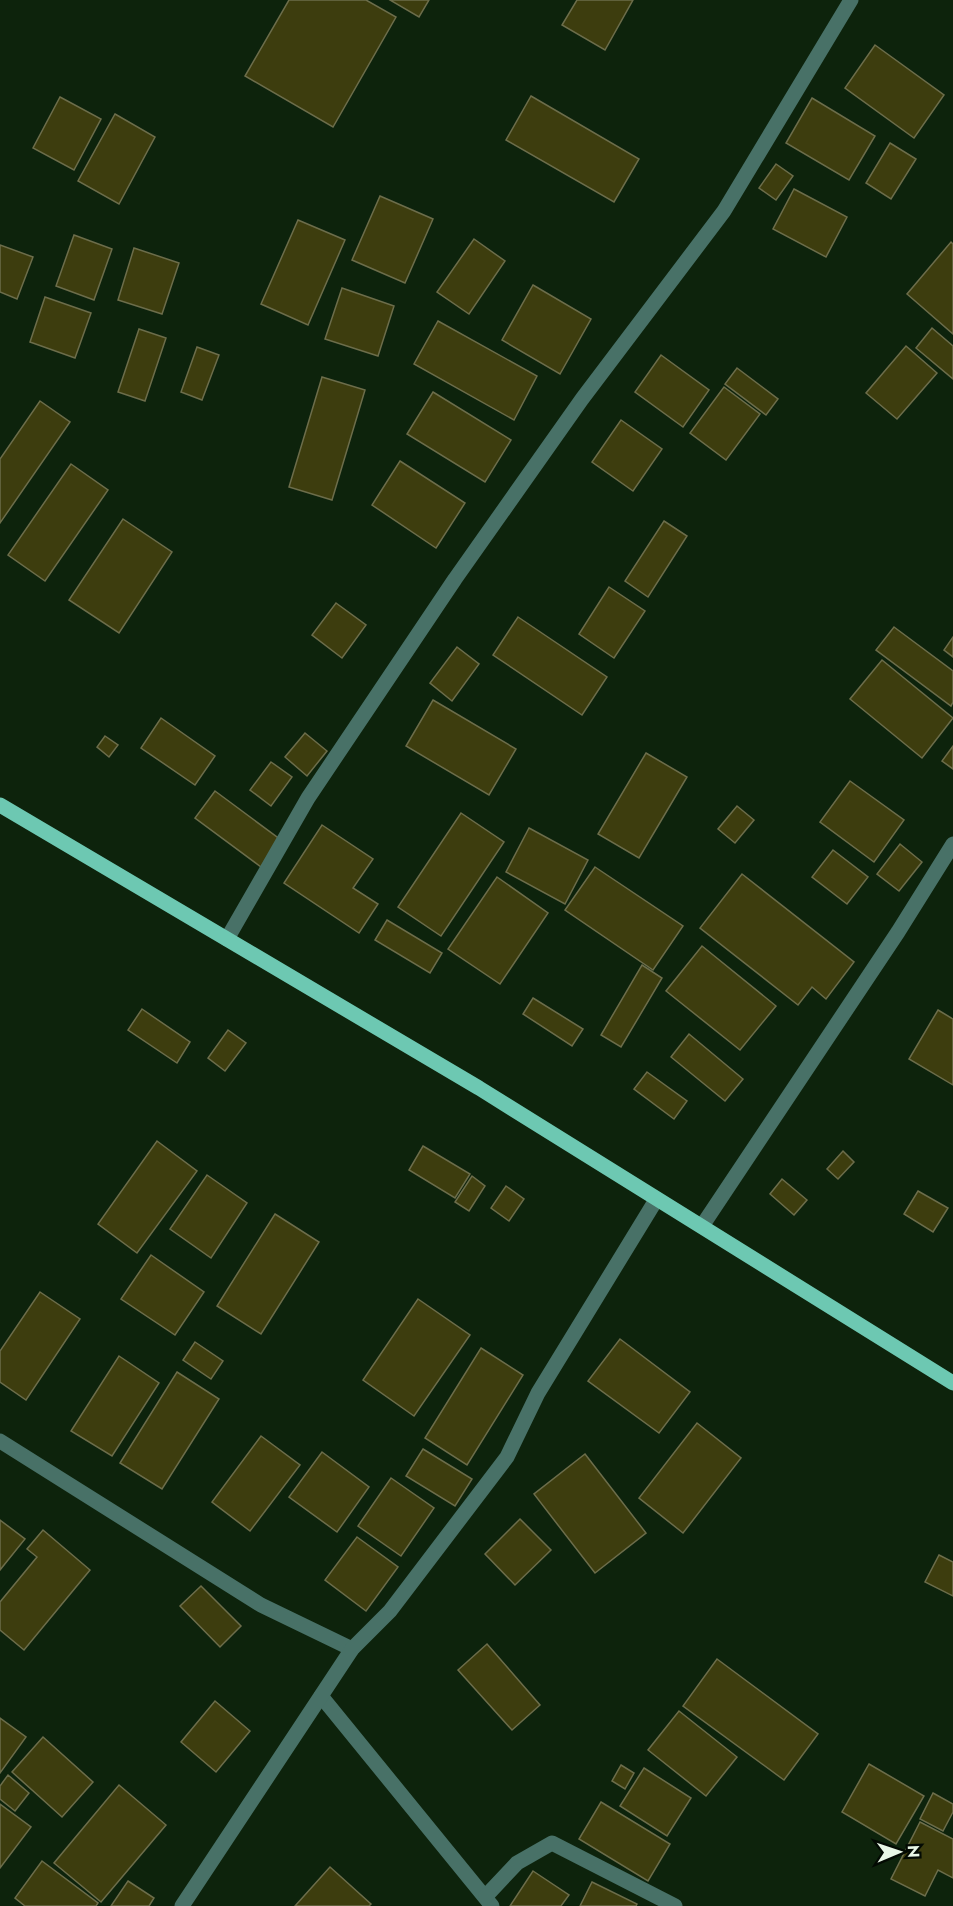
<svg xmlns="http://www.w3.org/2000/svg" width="953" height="1906" font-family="Jost,sans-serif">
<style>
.building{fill:#3d3d0e;stroke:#6c6d4b;stroke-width:1.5}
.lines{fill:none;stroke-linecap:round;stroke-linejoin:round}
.minor{stroke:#487167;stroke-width:15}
.major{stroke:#6dc8b2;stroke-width:15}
</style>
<rect width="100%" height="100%" fill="#0d230c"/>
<g class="building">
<path d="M 289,0 L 366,0 L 396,17 L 333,127 L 245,76 Z"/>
<path d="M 390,0 L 429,0 L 419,17 Z"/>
<path d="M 577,0 L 633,0 L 605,50 L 562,25 Z"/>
<path d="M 875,45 L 944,95 L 914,138 L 845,88 Z"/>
<path d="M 531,96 L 639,159 L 614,202 L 506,140 Z"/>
<path d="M 60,97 L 101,119 L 74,170 L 33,148 Z"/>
<path d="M 812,98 L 875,136 L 849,180 L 786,143 Z"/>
<path d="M 115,114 L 155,137 L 119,204 L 78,181 Z"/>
<path d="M 890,143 L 916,159 L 891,199 L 866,183 Z"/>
<path d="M 776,164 L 793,176 L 776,200 L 759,188 Z"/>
<path d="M 794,189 L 847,217 L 826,257 L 773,229 Z"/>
<path d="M 380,196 L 433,219 L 405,283 L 352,260 Z"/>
<path d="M 298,220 L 345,240 L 308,325 L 261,304 Z"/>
<path d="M 74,235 L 112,249 L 94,300 L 56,286 Z"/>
<path d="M 474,239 L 505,261 L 469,314 L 437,292 Z"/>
<path d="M 951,242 L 953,244 L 953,334 L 907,294 Z"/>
<path d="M 0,245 L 33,257 L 17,299 L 0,292 Z"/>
<path d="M 134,248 L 179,263 L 162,314 L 118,300 Z"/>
<path d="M 533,285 L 591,319 L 560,374 L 502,340 Z"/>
<path d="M 342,288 L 394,306 L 378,356 L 325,339 Z"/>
<path d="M 45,297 L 91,313 L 75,358 L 30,342 Z"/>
<path d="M 438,321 L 537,376 L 514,420 L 414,364 Z"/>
<path d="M 932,328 L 953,346 L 953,379 L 916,348 Z"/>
<path d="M 139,329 L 166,338 L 145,401 L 118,392 Z"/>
<path d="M 906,346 L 937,373 L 897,419 L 866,393 Z"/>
<path d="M 197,347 L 219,355 L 202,400 L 181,392 Z"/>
<path d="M 661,355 L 709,390 L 683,427 L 635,392 Z"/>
<path d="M 737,368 L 778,399 L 766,415 L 725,384 Z"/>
<path d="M 322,377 L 365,390 L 332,500 L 289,487 Z"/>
<path d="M 724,387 L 760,414 L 726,460 L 690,433 Z"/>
<path d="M 433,392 L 511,440 L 485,482 L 407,434 Z"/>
<path d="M 40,401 L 70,422 L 0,523 L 0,459 Z"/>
<path d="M 621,420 L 662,449 L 633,491 L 592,462 Z"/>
<path d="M 400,461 L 465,503 L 436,548 L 372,505 Z"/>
<path d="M 71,464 L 108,490 L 45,581 L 8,555 Z"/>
<path d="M 123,519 L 172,552 L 119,633 L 69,600 Z"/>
<path d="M 664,521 L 687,536 L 648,597 L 625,581 Z"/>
<path d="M 609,587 L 645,611 L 614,658 L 579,634 Z"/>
<path d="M 336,603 L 366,625 L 342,658 L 312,635 Z"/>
<path d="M 518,617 L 607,677 L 582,715 L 493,655 Z"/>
<path d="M 894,627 L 953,671 L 953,702 L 951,706 L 876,650 Z"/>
<path d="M 953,637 L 953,657 L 944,650 Z"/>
<path d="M 457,647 L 479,664 L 452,701 L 430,683 Z"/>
<path d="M 882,660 L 953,718 L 922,758 L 850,699 Z"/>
<path d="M 433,700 L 516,749 L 489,795 L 406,746 Z"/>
<path d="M 161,718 L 215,756 L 195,785 L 141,748 Z"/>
<path d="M 305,733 L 327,751 L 307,776 L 285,757 Z"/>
<path d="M 105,736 L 118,745 L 109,757 L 97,747 Z"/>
<path d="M 953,746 L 953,769 L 942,761 Z"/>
<path d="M 646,753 L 687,777 L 639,858 L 598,834 Z"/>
<path d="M 271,762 L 292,777 L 271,806 L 250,790 Z"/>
<path d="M 850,781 L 904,820 L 874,862 L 820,822 Z"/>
<path d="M 215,791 L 281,840 L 261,867 L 195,818 Z"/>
<path d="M 737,806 L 754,820 L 735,843 L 718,829 Z"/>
<path d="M 461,813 L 504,842 L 441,936 L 398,907 Z"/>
<path d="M 322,825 L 373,859 L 353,888 L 378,904 L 359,933 L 284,883 Z"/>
<path d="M 529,828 L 588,860 L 565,904 L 506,872 Z"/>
<path d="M 900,844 L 922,862 L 899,891 L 877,874 Z"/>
<path d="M 833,850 L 868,877 L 847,904 L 812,877 Z"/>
<path d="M 595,867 L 683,926 L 653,970 L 565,910 Z"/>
<path d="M 742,874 L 854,962 L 826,999 L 812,987 L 798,1005 L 700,928 Z"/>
<path d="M 497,877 L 548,913 L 500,984 L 448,949 Z"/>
<path d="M 387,920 L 442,953 L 430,973 L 375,940 Z"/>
<path d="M 702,946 L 776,1006 L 740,1050 L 666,991 Z"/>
<path d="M 642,965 L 662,978 L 621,1047 L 601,1035 Z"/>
<path d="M 533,998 L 583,1029 L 572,1046 L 523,1014 Z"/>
<path d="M 142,1009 L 190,1042 L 177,1063 L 128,1030 Z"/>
<path d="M 938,1010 L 953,1019 L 953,1085 L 909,1059 Z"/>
<path d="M 228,1030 L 246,1043 L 225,1071 L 208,1058 Z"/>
<path d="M 689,1034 L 743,1079 L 725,1101 L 671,1057 Z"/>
<path d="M 647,1072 L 687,1101 L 674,1119 L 634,1089 Z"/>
<path d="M 157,1141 L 197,1171 L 137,1253 L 98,1224 Z"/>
<path d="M 423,1146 L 470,1174 L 455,1198 L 409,1170 Z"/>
<path d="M 843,1151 L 854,1162 L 838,1179 L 827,1169 Z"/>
<path d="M 207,1175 L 247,1203 L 211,1258 L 170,1229 Z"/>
<path d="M 472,1176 L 485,1186 L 469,1211 L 455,1202 Z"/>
<path d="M 782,1179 L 807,1200 L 794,1215 L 770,1194 Z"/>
<path d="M 506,1186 L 524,1199 L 509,1221 L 491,1208 Z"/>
<path d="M 918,1191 L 948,1208 L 933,1232 L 904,1214 Z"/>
<path d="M 275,1214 L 319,1242 L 261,1334 L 217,1306 Z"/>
<path d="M 151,1255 L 204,1292 L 175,1335 L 121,1299 Z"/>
<path d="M 40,1292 L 80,1319 L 26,1400 L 0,1382 L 0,1351 Z"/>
<path d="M 418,1299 L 470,1335 L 414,1416 L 363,1380 Z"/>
<path d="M 620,1339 L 690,1392 L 659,1433 L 588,1381 Z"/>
<path d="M 195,1342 L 223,1361 L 211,1379 L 183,1360 Z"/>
<path d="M 481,1348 L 523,1375 L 467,1465 L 425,1438 Z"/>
<path d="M 119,1356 L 159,1383 L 112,1456 L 71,1431 Z"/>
<path d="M 177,1372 L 219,1399 L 162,1489 L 120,1463 Z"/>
<path d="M 697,1423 L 741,1458 L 683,1533 L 639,1498 Z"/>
<path d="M 261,1436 L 300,1465 L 250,1531 L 212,1502 Z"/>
<path d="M 423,1449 L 472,1479 L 455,1506 L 406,1476 Z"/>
<path d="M 322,1452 L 369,1487 L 337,1532 L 289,1497 Z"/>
<path d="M 585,1454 L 646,1533 L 595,1573 L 534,1494 Z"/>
<path d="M 391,1478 L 434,1508 L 401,1556 L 358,1526 Z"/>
<path d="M 520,1519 L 551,1550 L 515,1585 L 485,1554 Z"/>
<path d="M 0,1520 L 25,1539 L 0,1570 Z"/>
<path d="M 43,1530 L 90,1570 L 24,1650 L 0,1630 L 0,1602 L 37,1557 L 27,1549 Z"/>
<path d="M 357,1537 L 398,1567 L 366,1611 L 325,1580 Z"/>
<path d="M 939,1555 L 953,1562 L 953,1596 L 925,1582 Z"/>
<path d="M 201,1586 L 241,1626 L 220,1647 L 180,1606 Z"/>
<path d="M 487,1644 L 540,1705 L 512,1730 L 458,1670 Z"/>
<path d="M 717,1659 L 818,1734 L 784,1780 L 683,1706 Z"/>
<path d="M 215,1701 L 250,1731 L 216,1772 L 181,1742 Z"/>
<path d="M 679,1711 L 737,1757 L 706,1796 L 648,1750 Z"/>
<path d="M 0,1718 L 26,1737 L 0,1773 Z"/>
<path d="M 43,1737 L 93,1782 L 62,1817 L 12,1772 Z"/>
<path d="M 869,1764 L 924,1796 L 896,1844 L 842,1812 Z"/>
<path d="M 621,1765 L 634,1773 L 625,1789 L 612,1781 Z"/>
<path d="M 644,1768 L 691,1798 L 667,1836 L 620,1806 Z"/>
<path d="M 8,1775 L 29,1793 L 15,1811 L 0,1799 L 0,1786 Z"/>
<path d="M 119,1785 L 166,1825 L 101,1902 L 54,1863 Z"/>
<path d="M 933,1793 L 953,1804 L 953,1812 L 943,1831 L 920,1819 Z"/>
<path d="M 601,1802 L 670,1844 L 648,1881 L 579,1839 Z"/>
<path d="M 0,1804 L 31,1827 L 0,1868 Z"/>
<path d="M 920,1822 L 953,1839 L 953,1878 L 938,1870 L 925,1896 L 891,1879 Z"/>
<path d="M 42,1861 L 98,1903 L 96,1906 L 25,1906 L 15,1898 Z"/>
<path d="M 330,1867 L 371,1904 L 369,1906 L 295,1906 Z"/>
<path d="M 533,1871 L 569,1895 L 561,1906 L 510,1906 Z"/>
<path d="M 128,1881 L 154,1898 L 149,1906 L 111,1906 Z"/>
<path d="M 592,1882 L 637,1904 L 636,1906 L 580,1906 Z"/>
</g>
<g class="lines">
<g class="minor">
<path d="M 227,939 L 308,798 L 455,579 L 582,399 L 724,211 L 851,0"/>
<path d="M 702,1226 L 898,932 L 953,844"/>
<path d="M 0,1441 L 261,1605 L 352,1649"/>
<path d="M 321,1696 L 492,1906"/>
<path d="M 486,1896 L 517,1863 L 552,1843 L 675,1906"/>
<path d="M 182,1906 L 352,1649 L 390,1611 L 507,1457 L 538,1393 L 656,1200"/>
</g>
<path class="major" d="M 0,805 L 479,1088 L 953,1383"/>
</g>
<g transform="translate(899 1852) rotate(88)" stroke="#030a03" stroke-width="4.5" paint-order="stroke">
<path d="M0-4.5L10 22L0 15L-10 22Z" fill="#e8f6e6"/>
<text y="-9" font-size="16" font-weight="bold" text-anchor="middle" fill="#e8f6e6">N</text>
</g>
</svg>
